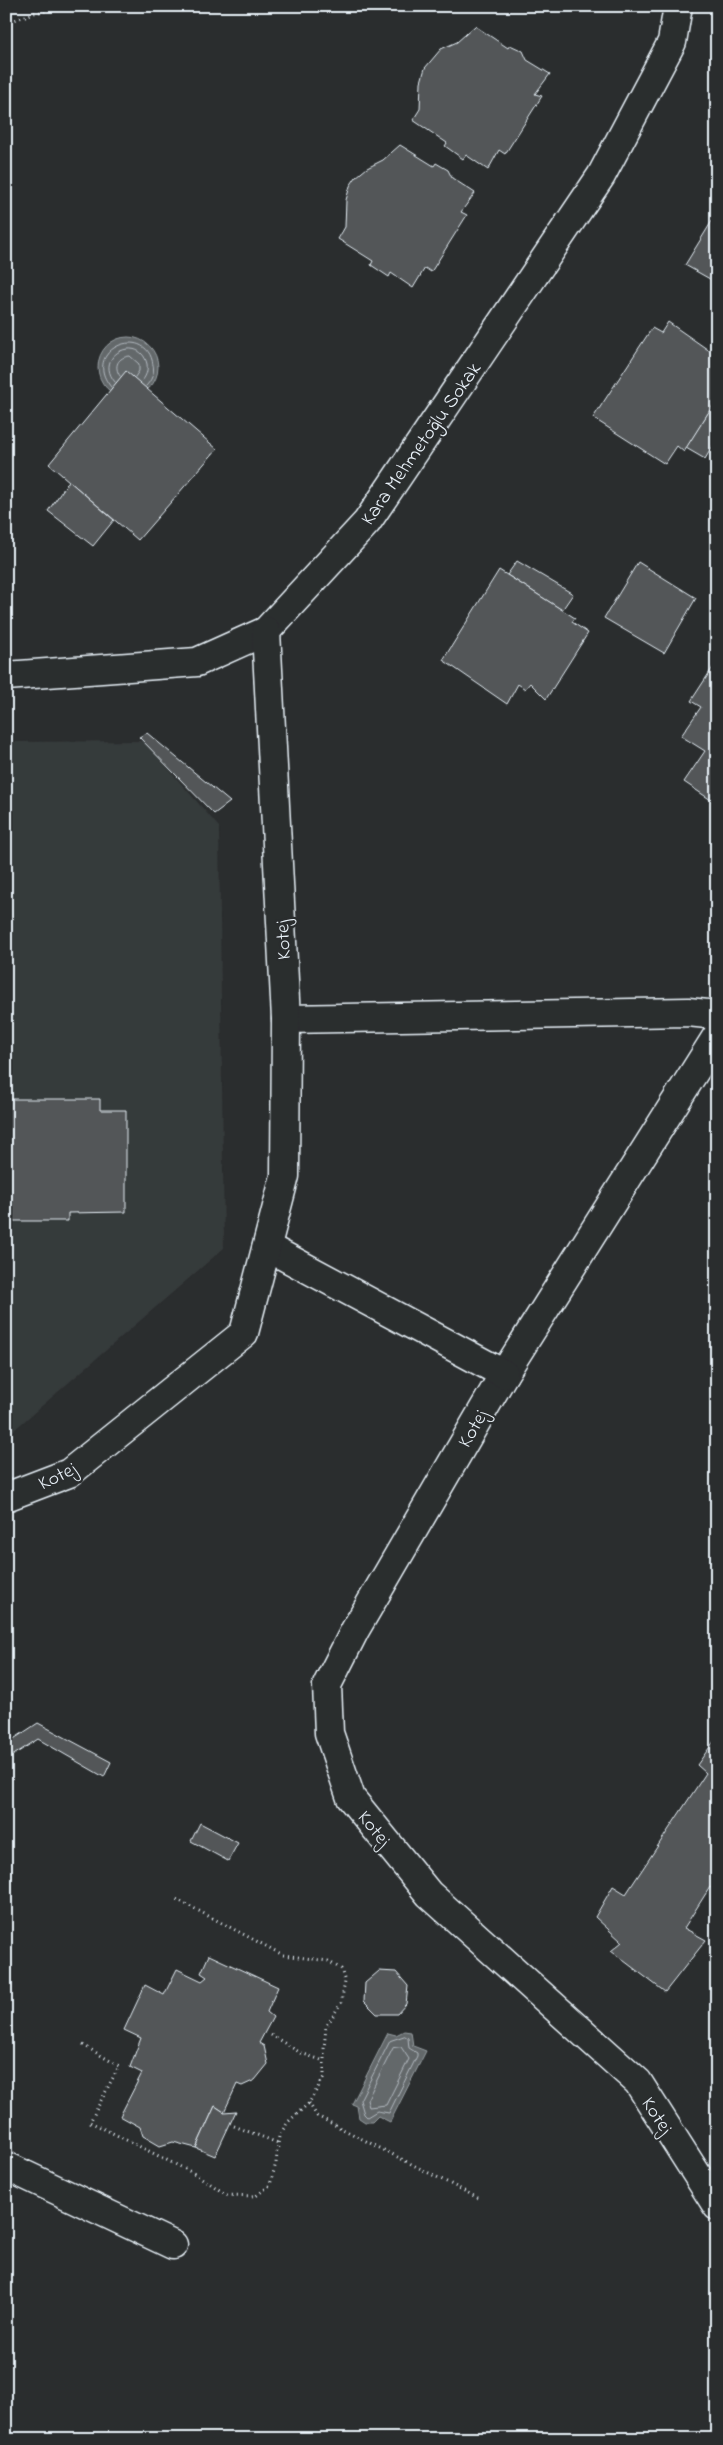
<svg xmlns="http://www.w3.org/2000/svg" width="723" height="2445" font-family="'Indie Flower',sans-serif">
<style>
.built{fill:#363a3b}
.water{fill:#63686b;stroke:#989fa3}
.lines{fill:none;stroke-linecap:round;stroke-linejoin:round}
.shore{stroke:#b3bac0;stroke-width:1}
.building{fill:#535759;stroke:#e8f1f8}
.minor-casing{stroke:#e8f1f8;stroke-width:31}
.path{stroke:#e8f1f8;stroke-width:3;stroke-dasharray:1 4;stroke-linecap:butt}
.minor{stroke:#2a2d2e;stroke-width:28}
.labels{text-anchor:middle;stroke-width:4.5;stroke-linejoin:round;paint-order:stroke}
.street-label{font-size:20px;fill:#e8f1f8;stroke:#2a2d2e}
</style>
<rect width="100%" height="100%" fill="#2a2d2e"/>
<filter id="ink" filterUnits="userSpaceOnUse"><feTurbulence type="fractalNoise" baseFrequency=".02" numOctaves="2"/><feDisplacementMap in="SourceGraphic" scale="10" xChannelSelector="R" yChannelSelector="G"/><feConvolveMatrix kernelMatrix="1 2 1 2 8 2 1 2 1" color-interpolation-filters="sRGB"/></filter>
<g filter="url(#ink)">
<path class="built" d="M 144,741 L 219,827 L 224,1248 L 6,1437 L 6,742 Z"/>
<g class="water">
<circle cx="128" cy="367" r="30"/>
<path d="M 404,2031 L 411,2032 L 413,2046 L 426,2051 L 390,2122 L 378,2116 L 372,2122 L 365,2122 L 359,2118 L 357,2106 L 352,2104 L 388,2033 L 396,2035 Z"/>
</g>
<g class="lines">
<g class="shore">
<path d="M 120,376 C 113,366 118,357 130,356 L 139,364 L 139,371 L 135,377"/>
<path d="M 115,382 C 92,355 140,333 147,364 C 148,371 146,377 141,382"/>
<path d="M 111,387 C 79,349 148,322 153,365 C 155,373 151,381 146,386"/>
<path d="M 405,2036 L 408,2038 L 409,2048 L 417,2053 L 417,2056 L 389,2113 L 377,2111 L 367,2117 L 364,2114 L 360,2100 L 390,2041 Z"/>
<path d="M 401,2047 L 409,2059 L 386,2105 L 369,2107 L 367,2100 L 393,2048 Z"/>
</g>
</g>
<g class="building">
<path d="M 475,26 L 508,48 L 510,45 L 523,51 L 527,60 L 550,74 L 535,94 L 542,96 L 505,154 L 499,150 L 488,170 L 466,155 L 463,159 L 445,146 L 447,143 L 413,120 L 420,109 L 421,82 L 425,68 L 441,49 L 457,42 Z"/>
<path d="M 400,145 L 434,166 L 436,163 L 448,170 L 452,178 L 475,193 L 461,212 L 467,215 L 431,272 L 425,268 L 413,288 L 391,273 L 389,277 L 371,265 L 373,261 L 338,239 L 345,227 L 346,200 L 350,186 L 356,177 L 367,168 L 383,160 Z"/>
<path d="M 712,221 L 717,224 L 717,283 L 685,265 Z"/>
<path d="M 668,322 L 717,356 L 717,399 L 684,452 L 677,446 L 665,464 L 593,418 L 652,328 L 661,333 Z"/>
<path d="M 126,371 L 217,449 L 138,540 L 49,464 Z"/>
<path d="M 717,399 L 717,439 L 705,459 L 686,448 Z"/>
<path d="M 69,481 L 114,520 L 93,546 L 48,511 Z"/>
<path d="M 517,561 L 573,594 L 562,610 L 507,575 Z"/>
<path d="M 638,562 L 696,598 L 664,653 L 604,618 Z"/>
<path d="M 499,570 L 575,618 L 572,622 L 588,633 L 546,699 L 530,683 L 525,689 L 518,684 L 507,704 L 443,660 Z"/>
<path d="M 717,661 L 717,804 L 684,782 L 705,751 L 681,736 L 701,707 L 691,701 Z"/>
<path d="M 147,733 L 230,802 L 214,814 L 139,737 Z"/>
<path d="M 6,1099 L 100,1099 L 100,1110 L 126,1110 L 126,1212 L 68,1213 L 68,1221 L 6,1221 Z"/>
<path d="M 38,1723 L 111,1762 L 104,1777 L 38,1739 L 6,1760 L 6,1744 Z"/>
<path d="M 717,1737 L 717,1891 L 710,1887 L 684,1928 L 706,1940 L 665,1992 L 611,1951 L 622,1942 L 595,1917 L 613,1886 L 626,1894 L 706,1773 L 697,1765 Z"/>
<path d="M 200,1823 L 238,1843 L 228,1861 L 191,1841 Z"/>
<path d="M 209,1955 L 278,1987 L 267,2012 L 273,2017 L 259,2043 L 264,2046 L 268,2064 L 255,2080 L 242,2086 L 237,2084 L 224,2112 L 215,2106 L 196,2148 L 173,2142 L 160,2146 L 143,2136 L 140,2127 L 120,2116 L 142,2073 L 130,2067 L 141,2038 L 124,2030 L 145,1985 L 164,1995 L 177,1969 L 202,1981 L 207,1977 L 201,1973 Z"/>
<path d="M 379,1971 L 396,1972 L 408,1986 L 406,2004 L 397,2014 L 377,2014 L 364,2001 L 365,1983 Z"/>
<path d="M 215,2106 L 224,2112 L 236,2111 L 215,2156 L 196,2148 Z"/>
</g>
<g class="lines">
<defs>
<g id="minor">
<path d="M 6,676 L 197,662 L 266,631 L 367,522 L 601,176 L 672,42 L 678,6"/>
<path d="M 286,1019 L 688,1012 L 717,1015"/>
<path d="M 717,1036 L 504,1374 L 355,1630 L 327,1685 L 329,1733 L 351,1798 L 429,1894 L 638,2082 L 717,2206"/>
<path d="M 267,1247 L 504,1374"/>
<path d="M 6,1497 L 69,1473 L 244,1333 L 285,1176 L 286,1019 L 266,631"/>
<path d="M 6,2166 L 173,2245"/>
</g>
</defs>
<use href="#minor" class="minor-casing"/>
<g class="path">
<path d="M 6,23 L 34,13 L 71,6"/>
<path d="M 271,2035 L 301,2053 L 324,2061"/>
<path d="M 83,2045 L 119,2066 L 90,2122 L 197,2175 L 227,2195 L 256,2196 L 270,2185 L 276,2163 L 279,2136 L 288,2122 L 309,2103 L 324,2077 L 324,2049 L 326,2027 L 341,2003 L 345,1982 L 341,1969 L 328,1961 L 283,1955 L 176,1899"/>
<path d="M 309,2103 L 317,2116 L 478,2198"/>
<path d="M 234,2126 L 278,2143"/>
</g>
<use href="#minor" class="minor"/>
</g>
</g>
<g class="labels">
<g class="street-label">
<text transform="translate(420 443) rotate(-55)" y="7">Kara Mehmetoğlu Sokak</text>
<text transform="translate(282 940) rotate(-93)" y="7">Kotej</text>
<text transform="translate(472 1428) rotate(-60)" y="7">Kotej</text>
<text transform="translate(57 1475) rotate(-26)" y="7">Kotej</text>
<text transform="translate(375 1828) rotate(51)" y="7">Kotej</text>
<text transform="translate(658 2115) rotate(57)" y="7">Kotej</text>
</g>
</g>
<rect width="723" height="2445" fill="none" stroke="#2a2d2e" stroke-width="25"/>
<rect x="12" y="12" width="698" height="2420" fill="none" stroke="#e8f1f8" stroke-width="2" filter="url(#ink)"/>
</svg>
